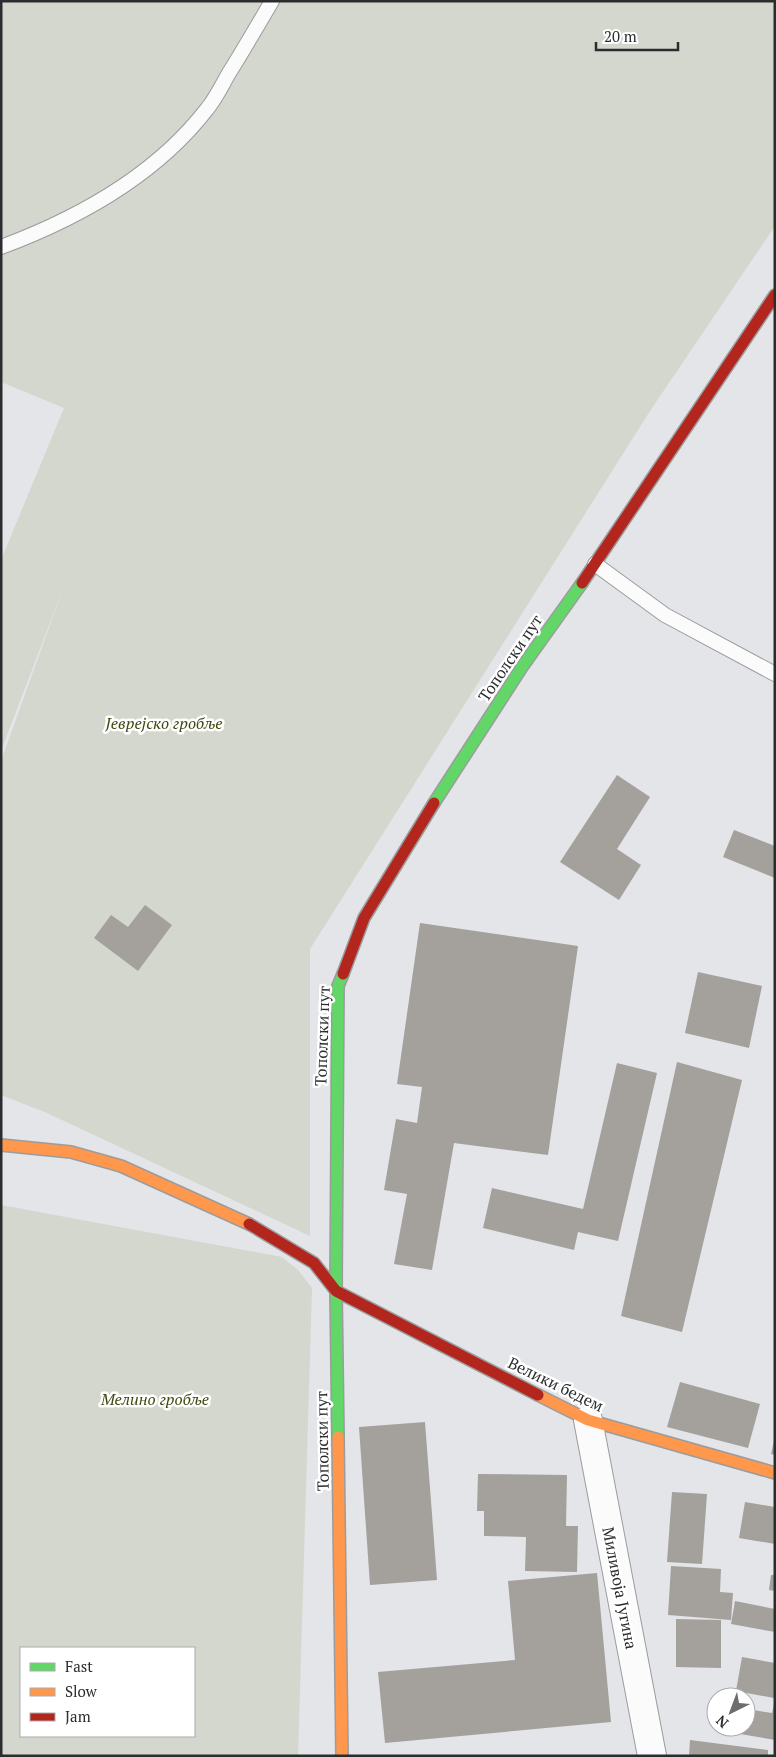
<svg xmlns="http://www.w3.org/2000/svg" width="776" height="1757" font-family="'PT Serif',serif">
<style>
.green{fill:#d3d7cd;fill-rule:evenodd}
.building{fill:#a4a09c}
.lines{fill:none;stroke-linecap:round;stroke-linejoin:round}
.lane-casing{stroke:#9b9c9e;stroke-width:16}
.street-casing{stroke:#9b9c9e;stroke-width:30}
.fast-casing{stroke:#9b9c9e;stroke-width:14}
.slow-casing{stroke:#9b9c9e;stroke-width:14}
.jam-casing{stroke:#9b9c9e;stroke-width:14}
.lane{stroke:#fbfbfc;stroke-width:14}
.street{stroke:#fbfbfc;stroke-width:28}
.fast{stroke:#63d668;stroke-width:11}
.slow{stroke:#ff974d;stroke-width:11}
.jam{stroke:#b3261e;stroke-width:11}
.labels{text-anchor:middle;stroke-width:5;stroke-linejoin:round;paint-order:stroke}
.street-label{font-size:16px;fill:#2b2c2e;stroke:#fff}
.park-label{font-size:16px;font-style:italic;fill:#3e480f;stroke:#fff}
</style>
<rect width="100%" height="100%" fill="#e3e5e8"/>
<g class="green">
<path d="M 1,1 L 775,1 L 775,226 L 650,411 L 310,949 L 310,1236 L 47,1113 L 1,1095 L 1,761 L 64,586 L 1,751 L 1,560 L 64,408 L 1,382 Z"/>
<path d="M 1,1205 L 282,1257 L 298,1270 L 312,1288 L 298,1756 L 1,1756 ZM 21,1648 L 194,1648 L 194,1736 L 21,1736 Z"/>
</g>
<g class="building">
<path d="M 617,775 L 650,797 L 617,849 L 641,865 L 619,900 L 560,862 Z"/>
<path d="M 734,830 L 775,846 L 775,878 L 723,857 Z"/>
<path d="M 145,905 L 172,925 L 138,971 L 94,938 L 111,915 L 128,927 Z"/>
<path d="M 420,923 L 578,946 L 548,1155 L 454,1143 L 432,1270 L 394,1264 L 407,1194 L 384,1190 L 396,1119 L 417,1123 L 422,1087 L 397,1084 Z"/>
<path d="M 698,972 L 762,986 L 749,1048 L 685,1033 Z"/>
<path d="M 677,1062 L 742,1080 L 682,1332 L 621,1316 Z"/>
<path d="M 617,1063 L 657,1073 L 618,1241 L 578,1232 L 574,1250 L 483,1228 L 492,1188 L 583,1209 Z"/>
<path d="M 680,1382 L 760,1404 L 748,1448 L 667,1427 Z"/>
<path d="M 425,1422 L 437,1580 L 370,1585 L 359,1427 Z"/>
<path d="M 774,1441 L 775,1441 L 775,1455 L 771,1454 Z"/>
<path d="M 478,1474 L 567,1475 L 566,1526 L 578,1526 L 577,1572 L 525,1571 L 526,1537 L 484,1536 L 484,1511 L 477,1511 Z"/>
<path d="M 672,1492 L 707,1494 L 702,1564 L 667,1562 Z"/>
<path d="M 745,1502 L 775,1507 L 775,1544 L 739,1538 Z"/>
<path d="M 671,1566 L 721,1569 L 720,1592 L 733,1593 L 731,1620 L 668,1615 Z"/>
<path d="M 597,1573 L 611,1722 L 385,1743 L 378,1672 L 515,1660 L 508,1581 Z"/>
<path d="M 771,1575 L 775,1575 L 775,1591 L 769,1590 Z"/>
<path d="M 735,1601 L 775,1609 L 775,1632 L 731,1624 Z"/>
<path d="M 676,1619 L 721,1620 L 721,1668 L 676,1667 Z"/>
<path d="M 742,1657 L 775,1663 L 774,1698 L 736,1691 Z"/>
<path d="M 774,1704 L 775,1740 L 740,1734 L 741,1727 L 746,1727 L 746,1709 L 772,1713 Z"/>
<path d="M 690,1740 L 768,1750 L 768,1756 L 689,1756 Z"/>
</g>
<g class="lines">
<defs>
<g id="lane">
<path d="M 1,247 C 79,218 156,175 207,109 C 216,98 222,85 229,73 C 244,49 258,25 272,1"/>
<path d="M 595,564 L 665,615 L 775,674"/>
</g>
<path id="street" d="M 588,1420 L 652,1756"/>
<g id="fast">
<path d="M 434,803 L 522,667 L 582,583"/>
<path d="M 338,1437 L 336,1291 L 338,986 L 343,974"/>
</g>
<g id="slow">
<path d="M 1,1145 L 71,1152 L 121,1166 L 249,1224"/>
<path d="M 538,1395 L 588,1420 L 775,1473"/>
<path d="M 338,1437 L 342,1756"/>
</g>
<g id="jam">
<path d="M 582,583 L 775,295"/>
<path d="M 343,974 L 364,918 L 434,803"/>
<path d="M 249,1224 L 314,1263 L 336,1291 L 538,1395"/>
</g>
</defs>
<use href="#lane" class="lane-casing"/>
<use href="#street" class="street-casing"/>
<use href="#fast" class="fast-casing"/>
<use href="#slow" class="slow-casing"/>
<use href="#jam" class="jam-casing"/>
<use href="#lane" class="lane"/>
<use href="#street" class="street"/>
<use href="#fast" class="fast"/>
<use href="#slow" class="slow"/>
<use href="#jam" class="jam"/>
</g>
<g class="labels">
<g class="street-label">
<text transform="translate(510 658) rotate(-56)" y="6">Тополски пут</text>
<text transform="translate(322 1036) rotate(-88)" y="6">Тополски пут</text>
<text transform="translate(556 1384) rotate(26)" y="6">Велики бедем</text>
<text transform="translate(322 1441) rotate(-91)" y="6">Тополски пут</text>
<text transform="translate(620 1588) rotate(79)" y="6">Миливоја Југина</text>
</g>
<g class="park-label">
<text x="164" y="729">Јеврејско гробље</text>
<text x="155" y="1405">Мелино гробље</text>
</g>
</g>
<rect width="776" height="1757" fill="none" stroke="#2b2c2e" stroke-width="5"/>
<rect x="20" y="1647" width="175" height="90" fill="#ffffff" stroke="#aaabab"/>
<rect x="30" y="1663" width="25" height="8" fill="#63d668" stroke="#aaabab"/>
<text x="65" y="1672" font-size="15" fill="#2b2c2e">Fast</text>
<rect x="30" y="1688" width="25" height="8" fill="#ff974d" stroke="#aaabab"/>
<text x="65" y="1697" font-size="15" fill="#2b2c2e">Slow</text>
<rect x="30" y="1713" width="25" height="8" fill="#b3261e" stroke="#aaabab"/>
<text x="65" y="1722" font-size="15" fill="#2b2c2e">Jam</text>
<g transform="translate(731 1712) rotate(222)"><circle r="24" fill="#ffffff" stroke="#aaabab"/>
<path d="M0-4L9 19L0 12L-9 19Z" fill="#6b6d6f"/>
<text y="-8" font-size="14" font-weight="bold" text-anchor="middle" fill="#2b2c2e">N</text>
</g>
<path d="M596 42v8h82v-8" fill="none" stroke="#2b2c2e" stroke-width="2.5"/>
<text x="604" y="42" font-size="15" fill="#2b2c2e" stroke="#ffffff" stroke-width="4" paint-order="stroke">20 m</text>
</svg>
